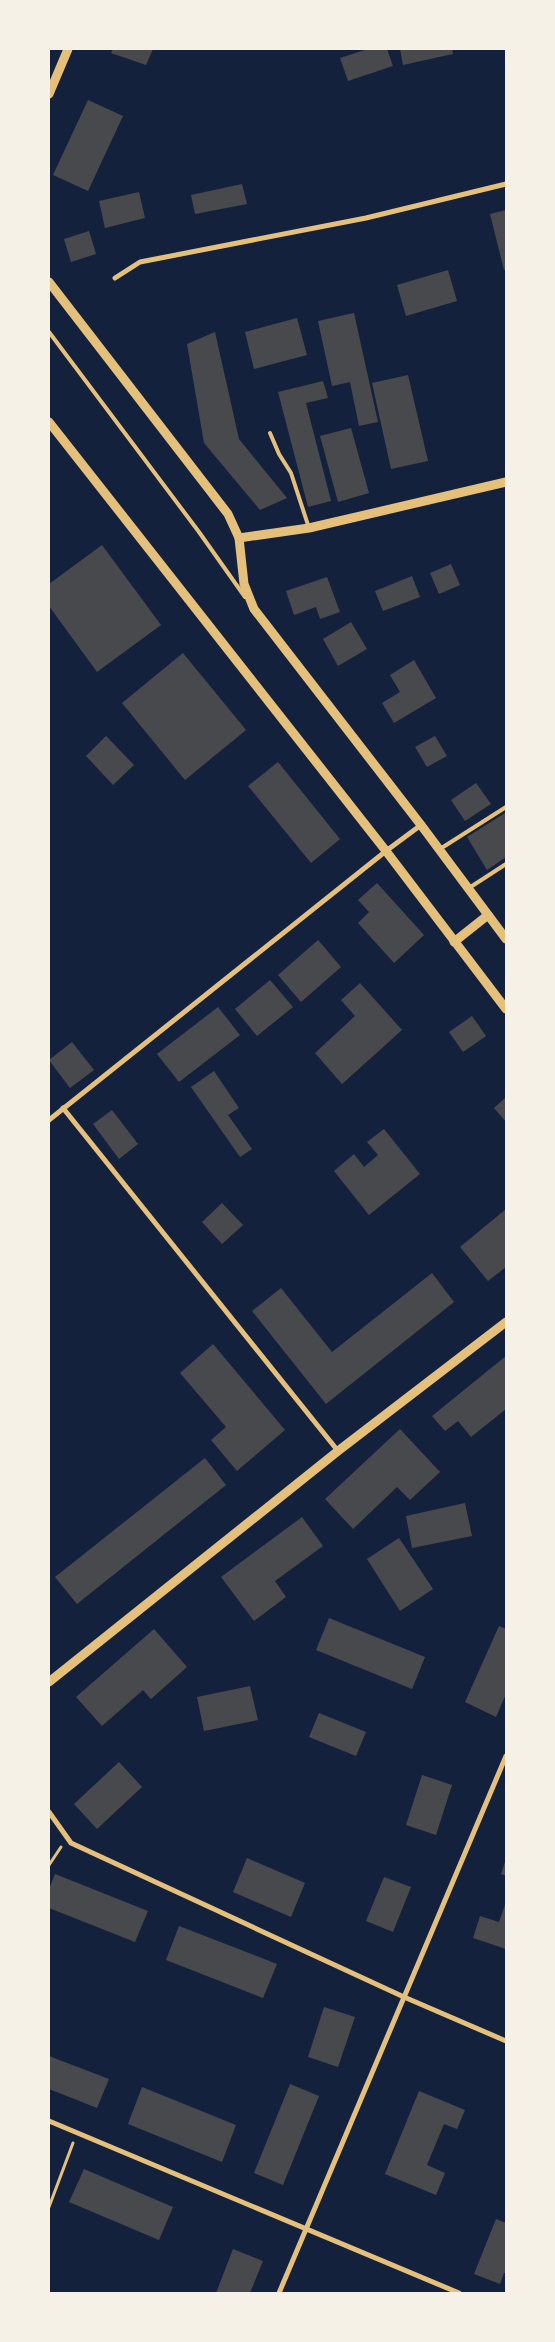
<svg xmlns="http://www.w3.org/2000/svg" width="555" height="2342" font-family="'PT Serif',serif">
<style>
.building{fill:#48494c}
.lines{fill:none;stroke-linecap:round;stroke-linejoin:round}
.path{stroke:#e5c07b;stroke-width:3}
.service{stroke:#e5c07b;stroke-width:4}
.minor{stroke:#e5c07b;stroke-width:5}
.tertiary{stroke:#e5c07b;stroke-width:9}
</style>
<rect width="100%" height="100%" fill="#14213d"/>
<g class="building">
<path d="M 113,49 L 153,49 L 146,65 L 111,53 Z"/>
<path d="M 368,49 L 387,49 L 393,66 L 348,81 L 340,58 Z"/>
<path d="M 400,49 L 452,49 L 453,54 L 403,65 Z"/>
<path d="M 88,100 L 123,116 L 88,191 L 53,175 Z"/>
<path d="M 242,184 L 247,204 L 195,214 L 191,195 Z"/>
<path d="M 139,192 L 145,218 L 105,228 L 99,201 Z"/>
<path d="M 506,210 L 506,269 L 504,270 L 490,214 Z"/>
<path d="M 89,231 L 96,254 L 71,262 L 64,239 Z"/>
<path d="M 448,270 L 457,301 L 406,316 L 397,285 Z"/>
<path d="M 354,313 L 378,422 L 359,426 L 350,382 L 332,386 L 318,321 Z"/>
<path d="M 297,318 L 307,355 L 254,369 L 245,332 Z"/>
<path d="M 215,332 L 239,439 L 287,498 L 260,510 L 204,443 L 187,344 Z"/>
<path d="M 408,375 L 428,461 L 391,469 L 372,383 Z"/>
<path d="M 323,381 L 328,398 L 306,403 L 331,501 L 308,507 L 278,392 Z"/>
<path d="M 351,428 L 369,493 L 338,502 L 320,436 Z"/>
<path d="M 102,545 L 161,625 L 97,672 L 49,606 L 49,584 Z"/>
<path d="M 451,564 L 460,585 L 439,594 L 430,573 Z"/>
<path d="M 412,576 L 420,597 L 383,611 L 375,591 Z"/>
<path d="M 327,577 L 340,612 L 320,619 L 316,607 L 294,615 L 286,591 Z"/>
<path d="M 351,622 L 367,649 L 338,666 L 323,639 Z"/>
<path d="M 183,653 L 246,730 L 185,780 L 122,703 Z"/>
<path d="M 414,660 L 436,698 L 394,723 L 382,703 L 400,692 L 390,675 Z"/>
<path d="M 106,736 L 134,765 L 113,785 L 86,756 Z"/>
<path d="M 435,736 L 447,756 L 427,767 L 415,747 Z"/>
<path d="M 278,762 L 340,839 L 311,863 L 248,786 Z"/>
<path d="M 476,783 L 491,804 L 465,821 L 451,800 Z"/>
<path d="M 505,813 L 506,857 L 487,870 L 467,837 Z"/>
<path d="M 377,883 L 424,935 L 394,963 L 358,923 L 369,912 L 358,900 Z"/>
<path d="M 318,940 L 341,967 L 301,1002 L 278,975 Z"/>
<path d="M 270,980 L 293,1007 L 257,1036 L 235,1009 Z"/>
<path d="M 360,983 L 402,1030 L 342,1084 L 315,1053 L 355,1016 L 341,1000 Z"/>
<path d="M 218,1007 L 240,1035 L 179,1082 L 157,1054 Z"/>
<path d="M 472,1016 L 486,1036 L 463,1052 L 449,1032 Z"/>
<path d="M 72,1042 L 94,1070 L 70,1088 L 49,1060 Z"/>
<path d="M 214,1071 L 239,1108 L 228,1115 L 252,1149 L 240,1157 L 191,1087 Z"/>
<path d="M 506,1097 L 506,1122 L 494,1108 Z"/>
<path d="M 112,1110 L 138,1144 L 119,1159 L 93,1124 Z"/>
<path d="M 384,1129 L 420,1174 L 369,1215 L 334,1171 L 354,1154 L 364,1167 L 378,1155 L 367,1142 Z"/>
<path d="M 222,1203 L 243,1225 L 222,1244 L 202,1222 Z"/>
<path d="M 506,1209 L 506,1267 L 488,1281 L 460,1247 Z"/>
<path d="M 432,1273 L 454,1302 L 326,1404 L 252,1311 L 281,1288 L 332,1352 Z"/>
<path d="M 213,1344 L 285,1430 L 237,1471 L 211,1440 L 226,1427 L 180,1373 Z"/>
<path d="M 506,1356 L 506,1409 L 471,1437 L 458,1421 L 445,1431 L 432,1416 Z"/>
<path d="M 400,1429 L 440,1472 L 410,1500 L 397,1487 L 353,1529 L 325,1499 Z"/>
<path d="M 205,1458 L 226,1485 L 77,1604 L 55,1577 Z"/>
<path d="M 465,1503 L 472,1536 L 412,1548 L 406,1516 Z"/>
<path d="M 302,1517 L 323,1546 L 275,1581 L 286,1597 L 254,1621 L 221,1577 Z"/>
<path d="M 399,1538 L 433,1589 L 400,1611 L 367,1559 Z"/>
<path d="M 329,1618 L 425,1657 L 412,1689 L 316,1650 Z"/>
<path d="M 499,1626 L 506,1629 L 506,1694 L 496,1717 L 465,1702 Z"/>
<path d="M 154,1629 L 187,1667 L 151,1699 L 143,1690 L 102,1726 L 76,1697 Z"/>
<path d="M 250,1686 L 258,1720 L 204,1731 L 197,1697 Z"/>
<path d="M 319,1713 L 366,1732 L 356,1756 L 309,1737 Z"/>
<path d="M 119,1762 L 142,1787 L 97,1829 L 74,1804 Z"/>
<path d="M 422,1775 L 452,1785 L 436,1835 L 406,1825 Z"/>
<path d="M 247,1858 L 305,1883 L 291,1917 L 233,1892 Z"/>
<path d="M 506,1859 L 506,1876 L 501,1874 Z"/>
<path d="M 55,1874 L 148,1911 L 135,1942 L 49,1908 L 49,1889 Z"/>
<path d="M 384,1877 L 411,1887 L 393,1932 L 366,1921 Z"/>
<path d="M 506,1902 L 506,1949 L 473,1938 L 480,1916 L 499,1922 Z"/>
<path d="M 179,1926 L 277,1964 L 263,1998 L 166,1960 Z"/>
<path d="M 324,2007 L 355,2017 L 338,2067 L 308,2057 Z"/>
<path d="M 49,2056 L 109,2079 L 97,2108 L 49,2089 Z"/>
<path d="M 290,2084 L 319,2096 L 283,2185 L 254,2173 Z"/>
<path d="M 142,2087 L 236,2125 L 222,2162 L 128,2124 Z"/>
<path d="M 419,2091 L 465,2110 L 457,2129 L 444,2124 L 427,2165 L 445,2173 L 436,2195 L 385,2174 Z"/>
<path d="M 84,2169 L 173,2207 L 159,2240 L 69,2202 Z"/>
<path d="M 496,2219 L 506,2223 L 506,2273 L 504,2273 L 500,2284 L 474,2274 Z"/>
<path d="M 233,2249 L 263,2261 L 250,2293 L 216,2293 Z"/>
</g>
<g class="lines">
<g class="path">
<path d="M 49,1865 L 61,1847"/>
<path d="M 49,2207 L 73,2143"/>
</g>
<g class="service">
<path d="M 49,332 L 199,532 L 245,597"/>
<path d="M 270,433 L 279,454 L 291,473 L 309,528"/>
<path d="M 440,849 L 506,807"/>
<path d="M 469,888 L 506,864"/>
</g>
<g class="minor">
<path d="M 115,278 L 140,262 L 366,218 L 506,184"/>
<path d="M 63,1108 L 338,1451"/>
<path d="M 49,1120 L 386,851 L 421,825"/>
<path d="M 49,1812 L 71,1843 L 404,1997 L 506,2041"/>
<path d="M 49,2121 L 459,2293"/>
<path d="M 279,2293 L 506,1756"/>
</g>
<g class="tertiary">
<path d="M 49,94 L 68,49"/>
<path d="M 49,282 L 228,514 L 239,538 L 244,584 L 254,609 L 421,825 L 506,939"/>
<path d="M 49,422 L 386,851 L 506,1009"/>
<path d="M 239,538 L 309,528 L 506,482"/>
<path d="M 454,942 L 488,915"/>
<path d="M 49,1682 L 338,1451 L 506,1322"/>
</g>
</g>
<rect width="555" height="2342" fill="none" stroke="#f6f1e7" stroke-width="100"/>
</svg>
